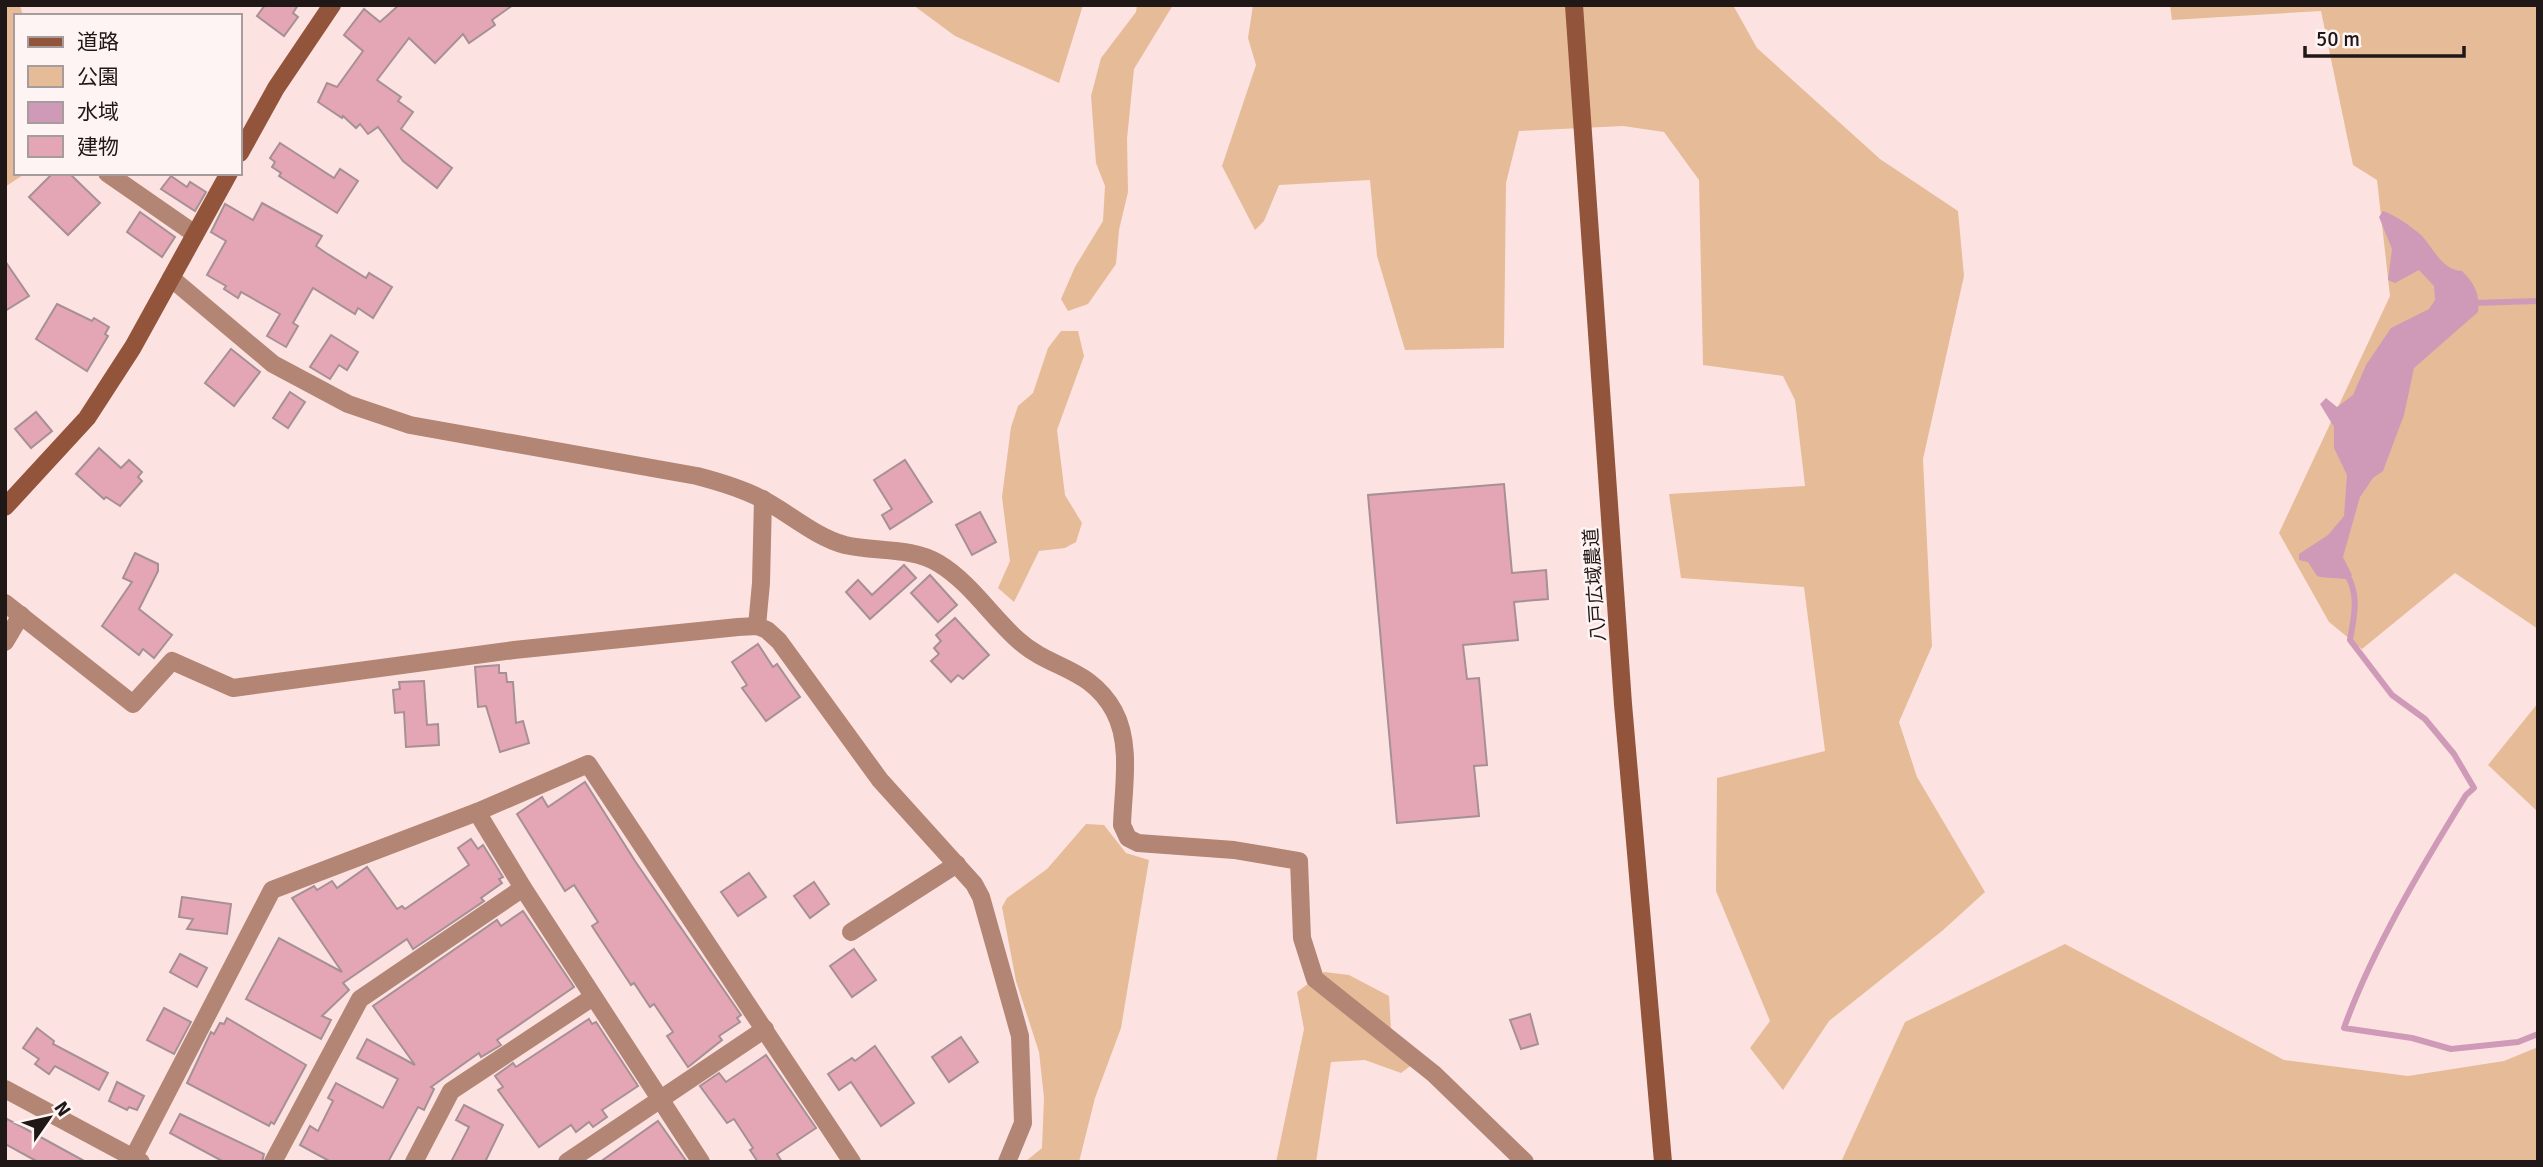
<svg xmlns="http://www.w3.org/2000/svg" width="2543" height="1167" font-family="Signika,'Noto Sans JP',sans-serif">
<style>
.green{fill:#e6bb98}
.water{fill:#cf9ab7}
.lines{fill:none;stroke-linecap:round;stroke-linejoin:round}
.stream{stroke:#cf9ab7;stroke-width:6}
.building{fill:#e4a6b4;stroke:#a79095;stroke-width:2}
.street{stroke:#b28575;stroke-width:18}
.secondary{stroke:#93543c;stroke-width:18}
.labels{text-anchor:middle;stroke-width:5;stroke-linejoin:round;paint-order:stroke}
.street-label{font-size:19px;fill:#201717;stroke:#fef4f3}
</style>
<rect width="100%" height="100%" fill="#fce3e1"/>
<g class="green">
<path d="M 5,5 L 20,5 L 23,16 L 16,16 L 16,173 L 26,173 L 5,187 Z"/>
<path d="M 913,5 L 1083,5 L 1059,83 L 955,36 Z"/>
<path d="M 1137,5 L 1173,5 L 1134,69 L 1127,139 L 1128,192 L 1119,230 L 1116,264 L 1088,304 L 1068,311 L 1061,299 L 1075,267 L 1103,221 L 1105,186 L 1096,163 L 1091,96 L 1101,58 L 1136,12 Z"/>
<path d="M 1253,5 L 1733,5 L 1757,48 L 1880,159 L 1958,211 L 1964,276 L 1923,459 L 1932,646 L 1899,722 L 1917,777 L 1985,892 L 1942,931 L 1829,1021 L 1783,1090 L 1750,1048 L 1770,1021 L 1716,891 L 1717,778 L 1825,751 L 1804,587 L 1681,578 L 1669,494 L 1805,486 L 1795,400 L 1783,376 L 1703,365 L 1699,180 L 1664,132 L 1623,126 L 1519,131 L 1506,183 L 1504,348 L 1405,350 L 1377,256 L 1370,180 L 1279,185 L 1264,221 L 1255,230 L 1222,166 L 1256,65 L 1248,38 Z"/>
<path d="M 2170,5 L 2538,5 L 2538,629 L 2455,573 L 2362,649 L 2329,622 L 2279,533 L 2390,296 L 2377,180 L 2353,165 L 2321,11 L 2172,20 Z"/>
<path d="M 1061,331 L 1078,331 L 1084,356 L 1057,430 L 1065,495 L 1082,523 L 1076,542 L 1065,548 L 1039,551 L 1014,602 L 998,588 L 1010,561 L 1002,497 L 1011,427 L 1018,406 L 1033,393 L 1048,348 Z"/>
<path d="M 2538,703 L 2538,812 L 2488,765 Z"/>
<path d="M 1086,824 L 1104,825 L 1126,853 L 1149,860 L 1121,1028 L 1095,1098 L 1079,1162 L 1025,1162 L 1042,1148 L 1044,1098 L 1039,1052 L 1016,981 L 1002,907 L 1007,898 L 1047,869 Z"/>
<path d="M 2065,944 L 2284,1060 L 2408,1076 L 2504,1061 L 2538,1047 L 2538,1162 L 1841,1162 L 1905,1022 Z"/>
<path d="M 1324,972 L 1349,975 L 1389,996 L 1391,1030 L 1413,1064 L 1401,1073 L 1365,1060 L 1331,1062 L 1316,1162 L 1276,1162 L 1304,1029 L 1297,992 Z"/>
</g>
<path class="water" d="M 2383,211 C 2397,216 2409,225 2421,235 C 2434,248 2441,270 2462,271 C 2475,284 2480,294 2478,312 L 2414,368 L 2404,415 L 2383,471 L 2373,478 L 2360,497 L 2343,557 L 2352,575 L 2349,580 C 2338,577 2327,579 2317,576 L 2308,562 L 2299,560 L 2299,554 L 2328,535 L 2344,516 L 2347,475 L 2334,448 L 2334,427 L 2320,404 L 2326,398 L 2337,407 L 2353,395 L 2366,365 L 2391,328 L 2429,309 L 2435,300 L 2434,286 L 2419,270 L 2395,283 L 2388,280 L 2392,249 L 2379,217 Z"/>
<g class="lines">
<g class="stream">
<path d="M 2473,303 L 2538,301"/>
<path d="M 2346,573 C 2360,595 2354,616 2350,640 L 2392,695 L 2425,719 L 2454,754 L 2474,788 L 2466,795 C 2422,866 2372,950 2344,1028 L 2412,1038 L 2451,1049 L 2518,1042 L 2538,1034"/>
</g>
</g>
<g class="building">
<path d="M 265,5 L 298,5 L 293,13 L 298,17 L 284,36 L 257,16 Z"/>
<path d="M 399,5 L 513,5 L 492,20 L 495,25 L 469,43 L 463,34 L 435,63 L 409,38 L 377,80 L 401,97 L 398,101 L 413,112 L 401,129 L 452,168 L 437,188 L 403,161 L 378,127 L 368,134 L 360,124 L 356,128 L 343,116 L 342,118 L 318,102 L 327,83 L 337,87 L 363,51 L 344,35 L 364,9 L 380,22 Z"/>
<path d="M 280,143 L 334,178 L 340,169 L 358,181 L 337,213 L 279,176 L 281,173 L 272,167 L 275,162 L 270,158 Z"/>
<path d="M 53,173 L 69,173 L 100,203 L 68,235 L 29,197 Z"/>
<path d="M 171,176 L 187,187 L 190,182 L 206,192 L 195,211 L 161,189 Z"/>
<path d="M 262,203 L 322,236 L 316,246 L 326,253 L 366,278 L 369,273 L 392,287 L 373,318 L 358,308 L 355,314 L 313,288 L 293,323 L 298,326 L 286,347 L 267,336 L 280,314 L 241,292 L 238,298 L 224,289 L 226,286 L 207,275 L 226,241 L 211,232 L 225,204 L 253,220 Z"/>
<path d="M 140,212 L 175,237 L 162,257 L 127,232 Z"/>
<path d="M 5,261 L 29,296 L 5,311 Z"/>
<path d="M 57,304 L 92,321 L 94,318 L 109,327 L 105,334 L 108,336 L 87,371 L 36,339 Z"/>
<path d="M 331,335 L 358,352 L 347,370 L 339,365 L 330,379 L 310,367 Z"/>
<path d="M 231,349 L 260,372 L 234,406 L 205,383 Z"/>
<path d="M 290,392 L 305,402 L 288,428 L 273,418 Z"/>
<path d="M 36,412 L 52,431 L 31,448 L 15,429 Z"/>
<path d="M 99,448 L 121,468 L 129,460 L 142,472 L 138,477 L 142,481 L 120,506 L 106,497 L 104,499 L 76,474 Z"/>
<path d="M 905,460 L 932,502 L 890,529 L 882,515 L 892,509 L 874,480 Z"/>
<path d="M 1504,484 L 1512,573 L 1546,570 L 1548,599 L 1514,602 L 1518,640 L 1463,645 L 1467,679 L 1479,678 L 1487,765 L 1474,766 L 1479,816 L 1397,823 L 1368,495 Z"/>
<path d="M 980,512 L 996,542 L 972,555 L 956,525 Z"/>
<path d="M 135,553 L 158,564 L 158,571 L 139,609 L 172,635 L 154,658 L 143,649 L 139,655 L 102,626 L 132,582 L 123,578 Z"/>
<path d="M 904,565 L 916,578 L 870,619 L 846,592 L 858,580 L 872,595 Z"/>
<path d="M 930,575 L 957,605 L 938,622 L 911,593 Z"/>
<path d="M 955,618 L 989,655 L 963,679 L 958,675 L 951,682 L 931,661 L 939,654 L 934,648 L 941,641 L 936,635 Z"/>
<path d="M 758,644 L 773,667 L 777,664 L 800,697 L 766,721 L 742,688 L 747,685 L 732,662 Z"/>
<path d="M 499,665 L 499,673 L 506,673 L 507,682 L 513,682 L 516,723 L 523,721 L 529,743 L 500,752 L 486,706 L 478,707 L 475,667 Z"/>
<path d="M 424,681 L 427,725 L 438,724 L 439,745 L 406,747 L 404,712 L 395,713 L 393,690 L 400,689 L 399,682 Z"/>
<path d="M 585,782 L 635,861 L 741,1015 L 737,1018 L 740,1022 L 719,1036 L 722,1040 L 688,1067 L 667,1036 L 673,1032 L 654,1004 L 650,1007 L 634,983 L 631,985 L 592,926 L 598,922 L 574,885 L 565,891 L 517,814 L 542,797 L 548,807 Z"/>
<path d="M 471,839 L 478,849 L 483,845 L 503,877 L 499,879 L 502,883 L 481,898 L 484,901 L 413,949 L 407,939 L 343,983 L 349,990 L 322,1016 L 331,1020 L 321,1039 L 246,999 L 279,938 L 342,972 L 292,898 L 314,886 L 317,890 L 332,881 L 337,888 L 367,867 L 397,909 L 402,906 L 405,909 L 469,865 L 458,848 Z"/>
<path d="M 749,873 L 766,897 L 738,916 L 721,892 Z"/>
<path d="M 814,882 L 829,904 L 810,918 L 794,896 Z"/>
<path d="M 182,897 L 231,904 L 227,934 L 187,929 L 193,919 L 179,917 Z"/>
<path d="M 523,911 L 574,987 L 497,1040 L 501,1045 L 481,1057 L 479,1053 L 431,1087 L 434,1089 L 424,1110 L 418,1107 L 388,1162 L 331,1162 L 300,1145 L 310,1126 L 318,1131 L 333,1101 L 328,1098 L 336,1083 L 383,1108 L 398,1079 L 357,1058 L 367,1039 L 415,1065 L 373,1006 L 497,920 L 501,926 Z"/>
<path d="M 854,949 L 876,980 L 852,997 L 830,966 Z"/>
<path d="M 180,954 L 207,968 L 197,987 L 170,972 Z"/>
<path d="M 164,1008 L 191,1022 L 174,1054 L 147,1040 Z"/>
<path d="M 1530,1014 L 1538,1044 L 1521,1049 L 1510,1020 Z"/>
<path d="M 227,1018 L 306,1065 L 274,1124 L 271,1122 L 269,1126 L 187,1083 L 211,1032 L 214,1034 L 220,1023 L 224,1024 Z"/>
<path d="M 589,1019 L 592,1024 L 596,1022 L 638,1086 L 602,1110 L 607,1117 L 593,1127 L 589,1122 L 576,1132 L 571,1125 L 539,1147 L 498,1090 L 503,1087 L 495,1076 L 513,1063 L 516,1067 Z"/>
<path d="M 37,1028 L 54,1041 L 53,1044 L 108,1073 L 99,1090 L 55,1066 L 49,1074 L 35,1064 L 39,1059 L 23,1048 Z"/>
<path d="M 961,1037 L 978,1062 L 949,1082 L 932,1057 Z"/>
<path d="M 875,1046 L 914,1103 L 881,1126 L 851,1082 L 839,1090 L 828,1074 L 852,1058 L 855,1061 Z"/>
<path d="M 766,1055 L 816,1128 L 777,1154 L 782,1162 L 758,1162 L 750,1150 L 753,1148 L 734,1119 L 727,1123 L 700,1086 L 719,1073 L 726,1082 Z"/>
<path d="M 117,1082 L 144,1096 L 137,1110 L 129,1107 L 127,1110 L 109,1101 Z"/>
<path d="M 464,1105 L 503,1125 L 485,1162 L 451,1162 L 469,1127 L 456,1120 Z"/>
<path d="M 180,1114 L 264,1154 L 262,1162 L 224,1162 L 170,1133 Z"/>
<path d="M 5,1118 L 24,1128 L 86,1162 L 38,1162 L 5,1144 Z"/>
<path d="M 658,1121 L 687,1162 L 600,1162 Z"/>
</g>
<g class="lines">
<g class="street">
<path d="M 107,173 L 195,234"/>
<path d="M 171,278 L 273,364 L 348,404 L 410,425 L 697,476 C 720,482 741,488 762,499 C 789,513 815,537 845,545 C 875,552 912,547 938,563 C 970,582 991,616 1018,640 C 1051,670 1090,667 1114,711 C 1132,744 1123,789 1122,825 L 1128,838 L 1138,843 L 1234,850 L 1299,861 L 1302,938 L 1315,979 L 1434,1074 L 1525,1162"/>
<path d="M 5,603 L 133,704 L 172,661 L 233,688 L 514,650 L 738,627 L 757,626 L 767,630 L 779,641 L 880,780 L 974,884 L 981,897 L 1020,1036 L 1023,1123 L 1007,1162"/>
<path d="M 757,626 L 761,583 L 763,499"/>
<path d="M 5,642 L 21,615"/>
<path d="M 477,812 L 523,888 L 701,1162"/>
<path d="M 851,932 L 957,864"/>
<path d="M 5,1089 L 141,1162"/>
<path d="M 131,1162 L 272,890 L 477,812 L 588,764 L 852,1162"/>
<path d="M 273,1162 L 360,999 L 523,888"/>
<path d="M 414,1162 L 451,1091 L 593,997"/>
<path d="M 567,1162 L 765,1029"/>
</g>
<g class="secondary">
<path d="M 1574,5 L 1623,704 L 1663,1162"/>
<path d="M 240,153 L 276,88 L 332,5"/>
<path d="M 5,507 L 87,418 L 133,347 L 229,173"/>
</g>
</g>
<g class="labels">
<g class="street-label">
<text transform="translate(1594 585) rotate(-94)" y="7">八戸広域農道</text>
</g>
</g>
<rect width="2543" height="1167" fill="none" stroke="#201717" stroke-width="14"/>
<rect x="14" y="14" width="228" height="161" fill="#fef4f3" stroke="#a59c9b" stroke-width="2"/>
<rect x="28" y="37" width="35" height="10" fill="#93543c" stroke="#a59c9b" stroke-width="2"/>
<text x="77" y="49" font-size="21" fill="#201717">道路</text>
<rect x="28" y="66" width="35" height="21" fill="#e6bb98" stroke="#a59c9b" stroke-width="2"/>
<text x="77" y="84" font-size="21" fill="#201717">公園</text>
<rect x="28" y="102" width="35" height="21" fill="#cf9ab7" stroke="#a59c9b" stroke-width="2"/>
<text x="77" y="119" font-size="21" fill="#201717">水域</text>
<rect x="28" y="136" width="35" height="21" fill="#e4a6b4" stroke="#a59c9b" stroke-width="2"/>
<text x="77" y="154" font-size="21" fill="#201717">建物</text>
<g transform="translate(49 1118) rotate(56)" stroke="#fef4f3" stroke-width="5" paint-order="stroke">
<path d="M0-5L12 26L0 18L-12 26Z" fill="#201717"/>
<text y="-10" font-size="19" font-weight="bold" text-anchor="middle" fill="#201717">N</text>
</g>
<path d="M2305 46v10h159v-10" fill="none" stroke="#201717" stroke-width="3.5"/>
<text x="2316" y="46" font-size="21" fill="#201717" stroke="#fef4f3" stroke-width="5" paint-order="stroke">50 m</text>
</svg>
